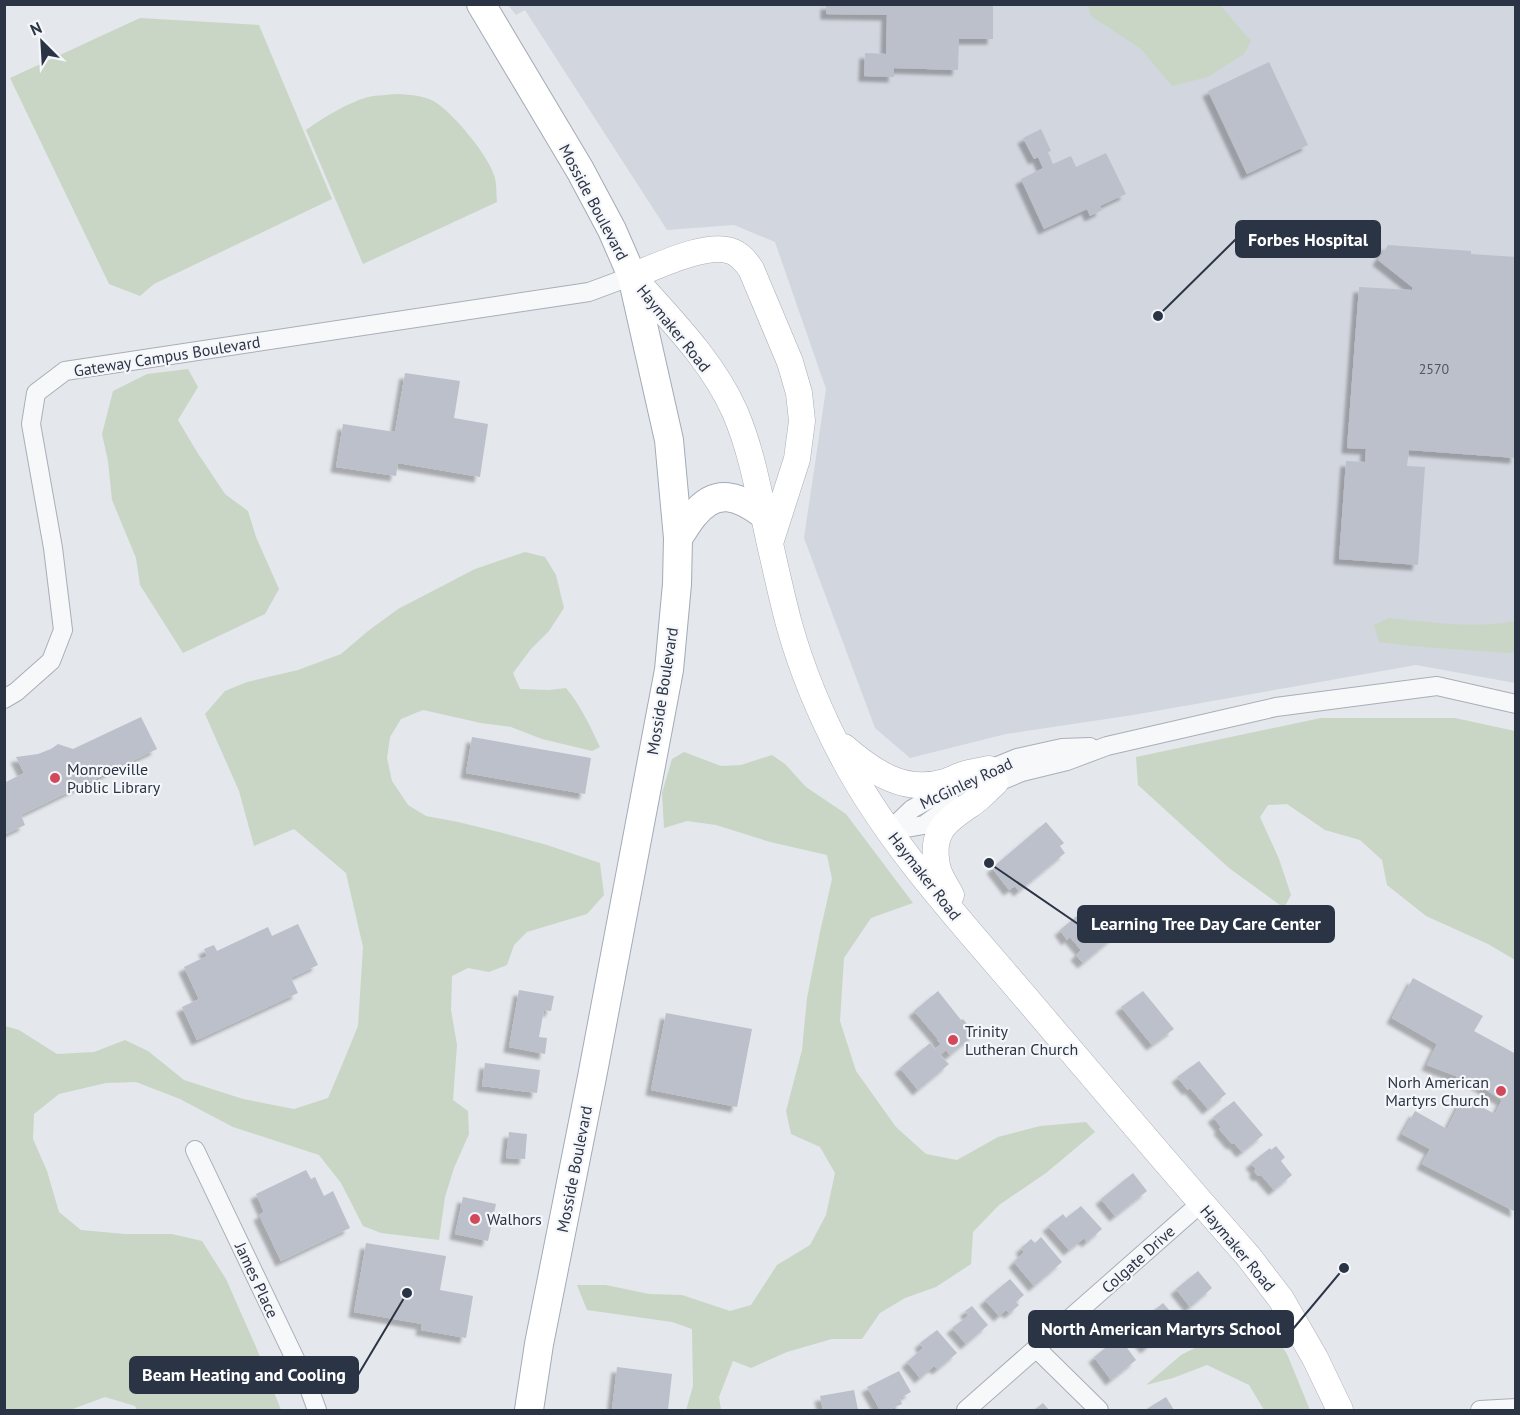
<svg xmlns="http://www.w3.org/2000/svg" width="1520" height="1415" font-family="'PT Sans',sans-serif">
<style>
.built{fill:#d2d6de}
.green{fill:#c9d6c5}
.building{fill:#bbc0ca;filter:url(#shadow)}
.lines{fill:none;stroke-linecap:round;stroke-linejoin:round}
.street-casing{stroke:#a9aeb7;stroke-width:20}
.secondary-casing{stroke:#a9aeb7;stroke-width:27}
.primary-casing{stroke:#a3abb8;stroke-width:30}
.street{stroke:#f7f8fa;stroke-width:18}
.secondary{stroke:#fff;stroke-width:26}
.primary{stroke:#fff;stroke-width:28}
.poi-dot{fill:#d1495b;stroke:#f4f6f9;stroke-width:2}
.labels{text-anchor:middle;stroke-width:4.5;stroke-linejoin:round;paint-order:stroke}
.number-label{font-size:14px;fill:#4f5766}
.street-label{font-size:16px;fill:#2b3445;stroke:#f4f6f9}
.poi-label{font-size:16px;fill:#2b3445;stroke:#f4f6f9;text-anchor:start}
.leader{fill:none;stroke:#2b3445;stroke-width:2}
.callout-dot{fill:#2b3445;stroke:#f4f6f9;stroke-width:2}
.callout{fill:#2b3445;stroke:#2b3445;stroke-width:2}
.callout-label{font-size:18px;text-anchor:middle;font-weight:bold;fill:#fff}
</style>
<defs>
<filter id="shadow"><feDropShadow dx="-5.5" dy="5.5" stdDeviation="1.5" flood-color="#0004"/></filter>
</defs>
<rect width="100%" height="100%" fill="#e4e7ec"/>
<path class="built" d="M 508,5 L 1515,5 L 1515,683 L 1416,665 L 1133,715 L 1006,734 L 910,758 L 875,728 L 804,538 L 826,389 L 775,242 L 734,225 L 667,230 L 525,10 L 516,15 Z"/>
<g class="green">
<path d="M 1088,5 L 1220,5 L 1251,41 L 1244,54 L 1208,77 L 1172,86 L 1141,49 L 1091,16 Z"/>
<path d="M 140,18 L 259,25 L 332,199 L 154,284 L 140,296 L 109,284 L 10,78 Z"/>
<path d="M 397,94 C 411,95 426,95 438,104 C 456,117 489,156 495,178 C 497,186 496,194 497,202 L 363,264 L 306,130 C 326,116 345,104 368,97 C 377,95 388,95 397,94 Z"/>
<path d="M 188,369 L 198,387 L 178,420 L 197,452 L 225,494 L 248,511 L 256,537 L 279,589 L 265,614 L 183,653 L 140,585 L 136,558 L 112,500 L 108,461 L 102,434 L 113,391 L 147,374 Z"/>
<path d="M 525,552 L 545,557 L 556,575 L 564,608 L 549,631 L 531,649 L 513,673 L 520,689 L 549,690 L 566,688 C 581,706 590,726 600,747 L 592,751 L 542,739 L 511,727 L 481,723 L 423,710 L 401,719 L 390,737 L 387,758 L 392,781 L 408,805 L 426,816 L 458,822 L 499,832 L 547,845 L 600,863 L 604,895 L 587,914 L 527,932 L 514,945 L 507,965 L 489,972 L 468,968 L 452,976 L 451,1010 L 457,1045 L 453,1100 L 468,1111 L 469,1134 L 454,1168 L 445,1197 L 439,1240 L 381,1233 L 363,1226 L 341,1183 L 319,1155 L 233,1127 L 180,1099 L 136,1082 L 106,1083 L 59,1094 L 34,1114 L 33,1139 L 47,1171 L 59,1212 L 81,1230 L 125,1234 L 172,1234 L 202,1241 L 226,1279 L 256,1347 L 281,1410 L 137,1410 L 135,1406 L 105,1397 L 70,1410 L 5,1410 L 5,1026 L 19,1030 L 57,1054 L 94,1052 L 125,1040 L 148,1051 L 184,1080 L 243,1099 L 294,1109 L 328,1098 L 342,1065 L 358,1026 L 363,947 L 346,873 L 294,829 L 254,846 L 239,791 L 205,714 L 225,691 L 247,682 L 298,670 L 341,654 L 368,631 L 398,609 L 475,569 Z"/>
<path d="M 1389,618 C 1430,622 1474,629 1515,621 L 1515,652 L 1508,653 L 1410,646 L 1379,642 L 1374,625 Z"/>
<path d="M 1321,718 L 1455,718 L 1515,731 L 1515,960 L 1488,944 L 1426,916 L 1387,885 L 1382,860 L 1360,840 L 1325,830 L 1287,804 L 1268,805 L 1260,817 L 1279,859 L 1291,895 L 1284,908 L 1229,868 L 1138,785 L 1136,757 Z"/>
<path d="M 684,752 L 721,766 L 741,765 L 772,755 L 785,764 L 806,787 L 846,814 L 913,903 L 871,918 L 844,958 L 840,1021 L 856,1071 L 896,1127 L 926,1154 L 957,1160 L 998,1137 L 1040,1126 L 1086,1122 L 1095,1132 L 1046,1173 L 999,1205 L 973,1232 L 971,1264 L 936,1287 L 905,1298 L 880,1313 L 862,1339 L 832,1339 L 787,1352 L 751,1368 L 733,1361 L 719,1397 L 721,1410 L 686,1410 L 693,1386 L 692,1329 L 672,1322 L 587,1310 L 577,1285 L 606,1285 L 649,1294 L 682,1295 L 730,1311 L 751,1305 L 777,1265 L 810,1245 L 826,1215 L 835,1173 L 820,1147 L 791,1134 L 786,1111 L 802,1050 L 807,998 L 820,932 L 832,879 L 827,855 L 770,842 L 716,825 L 687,821 L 664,828 L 662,793 L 672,759 Z"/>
<path d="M 1260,1313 L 1287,1354 L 1310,1410 L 1264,1410 L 1249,1385 L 1207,1365 L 1173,1378 L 1146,1385 L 1181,1355 L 1232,1329 Z"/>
</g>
<g class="building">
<path d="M 826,4 L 993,4 L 993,39 L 959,39 L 958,70 L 894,68 L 894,77 L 864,76 L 865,53 L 886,54 L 887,15 L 826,14 Z"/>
<path d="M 1269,62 L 1308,145 L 1247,174 L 1208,91 Z"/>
<path d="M 1041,129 L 1051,151 L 1048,152 L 1053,164 L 1071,156 L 1076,167 L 1106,153 L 1126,194 L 1100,206 L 1102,210 L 1090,216 L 1087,209 L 1044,229 L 1021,179 L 1043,168 L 1038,157 L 1034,159 L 1023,138 Z"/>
<path d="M 1388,245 L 1471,251 L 1471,254 L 1516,257 L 1516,458 L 1409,450 L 1407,466 L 1425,467 L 1418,565 L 1339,559 L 1346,461 L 1365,462 L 1366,449 L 1347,448 L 1359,287 L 1412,290 L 1412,287 L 1378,260 Z"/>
<path d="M 405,373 L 460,381 L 454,418 L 488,424 L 480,477 L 398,463 L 396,476 L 336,467 L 343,424 L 395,432 Z"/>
<path d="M 141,717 L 157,749 L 21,815 L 25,825 L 4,835 L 4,783 L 24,773 L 16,757 L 38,754 L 51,749 L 58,744 L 73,749 Z"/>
<path d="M 472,737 L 591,758 L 585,794 L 466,773 Z"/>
<path d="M 1046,822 L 1064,843 L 1060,846 L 1065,853 L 1019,891 L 1015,886 L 1009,890 L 992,868 Z"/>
<path d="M 1099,907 L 1121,931 L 1083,963 L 1076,955 L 1081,950 L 1070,937 L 1067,940 L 1060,930 L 1083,911 L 1088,916 Z"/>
<path d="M 298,924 L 318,965 L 291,978 L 298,993 L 197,1040 L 182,1007 L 199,999 L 184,967 L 207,956 L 204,949 L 214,945 L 217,951 L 268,927 L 272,936 Z"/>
<path d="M 1413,978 L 1483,1016 L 1474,1031 L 1516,1054 L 1516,1212 L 1422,1164 L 1430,1149 L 1402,1134 L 1415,1111 L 1447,1129 L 1463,1097 L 1495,1114 L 1502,1100 L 1477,1084 L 1427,1065 L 1437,1044 L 1392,1018 Z"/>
<path d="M 519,990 L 554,996 L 551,1011 L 544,1010 L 539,1037 L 547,1038 L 545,1054 L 509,1047 Z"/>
<path d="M 938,991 L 961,1020 L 963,1019 L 975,1034 L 950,1055 L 946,1050 L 940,1055 L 949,1064 L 918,1090 L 900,1068 L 930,1043 L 935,1049 L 941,1044 L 937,1040 L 938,1039 L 914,1011 Z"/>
<path d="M 1143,991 L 1174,1029 L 1152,1045 L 1121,1007 Z"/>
<path d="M 666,1013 L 752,1029 L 737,1107 L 651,1090 Z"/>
<path d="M 1199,1061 L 1226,1094 L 1208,1109 L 1190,1088 L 1188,1090 L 1177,1077 Z"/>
<path d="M 485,1063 L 540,1070 L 537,1093 L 482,1086 Z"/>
<path d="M 1234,1101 L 1263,1135 L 1242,1152 L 1234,1143 L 1232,1144 L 1219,1129 L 1221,1127 L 1213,1117 Z"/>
<path d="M 509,1132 L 527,1134 L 525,1159 L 506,1158 Z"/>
<path d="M 1276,1146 L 1285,1157 L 1281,1161 L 1292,1175 L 1274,1190 L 1261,1175 L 1258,1176 L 1254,1171 L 1256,1169 L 1251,1163 L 1270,1148 L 1271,1150 Z"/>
<path d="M 306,1170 L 311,1179 L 315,1177 L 324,1196 L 333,1191 L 350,1228 L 281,1261 L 259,1215 L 264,1212 L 256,1194 Z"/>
<path d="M 1133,1173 L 1147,1191 L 1115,1216 L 1101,1199 Z"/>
<path d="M 463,1197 L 496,1204 L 488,1241 L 455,1234 Z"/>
<path d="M 1081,1206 L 1102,1229 L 1087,1242 L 1084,1238 L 1069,1250 L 1048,1226 L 1063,1214 L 1066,1218 Z"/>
<path d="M 1041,1237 L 1062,1262 L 1034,1286 L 1014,1262 L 1024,1252 L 1021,1248 L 1031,1239 L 1035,1243 Z"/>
<path d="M 366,1243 L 446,1256 L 440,1290 L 473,1296 L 466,1338 L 421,1330 L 422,1324 L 354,1312 Z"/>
<path d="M 1198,1271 L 1212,1288 L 1190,1307 L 1176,1289 Z"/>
<path d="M 1010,1279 L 1024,1295 L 1016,1302 L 1019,1305 L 1010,1313 L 1006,1310 L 999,1316 L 985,1300 Z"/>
<path d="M 1163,1303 L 1178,1320 L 1146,1348 L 1128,1327 L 1146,1312 L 1148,1315 Z"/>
<path d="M 972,1306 L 988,1325 L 966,1344 L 952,1328 L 969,1315 L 965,1311 Z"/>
<path d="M 937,1330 L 957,1353 L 938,1369 L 934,1366 L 920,1378 L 907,1362 L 923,1348 L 920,1343 Z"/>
<path d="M 1119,1337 L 1136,1360 L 1111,1380 L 1094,1357 Z"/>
<path d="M 617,1367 L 672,1374 L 668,1410 L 612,1410 Z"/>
<path d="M 899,1371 L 911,1392 L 900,1398 L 902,1404 L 888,1410 L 880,1410 L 867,1387 Z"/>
<path d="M 854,1390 L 858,1410 L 823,1410 L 820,1396 Z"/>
<path d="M 1166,1397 L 1174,1410 L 1145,1410 Z"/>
<path d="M 1043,1403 L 1049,1410 L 1034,1410 Z"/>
</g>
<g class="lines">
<defs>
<g id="street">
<path d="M 4,699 L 16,692 L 51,661 L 63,630 L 53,548 L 31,424 L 36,393 L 65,371 L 589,292 L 632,276"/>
<path d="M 978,774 L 1017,758 L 1062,748 L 1090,747"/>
<path d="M 986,787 L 1022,772 L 1067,761 L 1107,746 L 1276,707 L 1437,686 L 1516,704"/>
<path d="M 889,831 L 924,825 L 953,804"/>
<path d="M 889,831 L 912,809 L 953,786"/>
<path d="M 195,1150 L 309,1388 L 317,1410"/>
<path d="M 1037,1349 L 1099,1410"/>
<path d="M 966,1410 L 1201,1203"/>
<path d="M 1480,1410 L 1516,1408"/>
</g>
<g id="secondary">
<path d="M 770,543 L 797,459 L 802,421 L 799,393 L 790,362 L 751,269 C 746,262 740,254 731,251 C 706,242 656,267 632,276 C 669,318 712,360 735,412 C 753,454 760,500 770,544 C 776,570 782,598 789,624 C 802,671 822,718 845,761 C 891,846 958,918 1020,991 C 1096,1080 1171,1169 1248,1256 L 1281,1299 L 1315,1358 L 1340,1410"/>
<path d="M 844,747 C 873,772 904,794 945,782 C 951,780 956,777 962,775 C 971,772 980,771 989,769"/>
<path d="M 951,895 C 946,886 939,876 937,866 C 930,829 948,820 974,802 C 981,797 988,789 995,783"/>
</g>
<g id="primary">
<path d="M 481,4 L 580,170 L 612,230 L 632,276 L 669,440 L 678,538 L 677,584 L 669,670 L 592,1077 L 539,1344 L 529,1410"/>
<path d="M 678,538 C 683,531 688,522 694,515 C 716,487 739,496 763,514"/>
</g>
</defs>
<use href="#street" class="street-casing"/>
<use href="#secondary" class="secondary-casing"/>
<use href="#primary" class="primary-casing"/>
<use href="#street" class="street"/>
<use href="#secondary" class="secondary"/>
<use href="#primary" class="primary"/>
</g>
<g class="poi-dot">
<circle cx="55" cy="778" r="6"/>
<circle cx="953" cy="1040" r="6"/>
<circle cx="1501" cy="1091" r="6"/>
<circle cx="475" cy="1219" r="6"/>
</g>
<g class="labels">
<g class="number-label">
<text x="1434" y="374">2570</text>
</g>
<g class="street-label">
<text transform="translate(594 202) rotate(62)" y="6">Mosside Boulevard</text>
<text transform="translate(674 328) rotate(51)" y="6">Haymaker Road</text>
<text transform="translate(167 356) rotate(-9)" y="6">Gateway Campus Boulevard</text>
<text transform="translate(662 691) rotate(-81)" y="6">Mosside Boulevard</text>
<text transform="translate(966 783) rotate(-25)" y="6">McGinley Road</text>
<text transform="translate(925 876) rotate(52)" y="6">Haymaker Road</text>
<text transform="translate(574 1169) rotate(-79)" y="6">Mosside Boulevard</text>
<text transform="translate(1238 1248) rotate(50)" y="6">Haymaker Road</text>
<text transform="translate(1138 1259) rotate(-42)" y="6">Colgate Drive</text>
<text transform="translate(257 1280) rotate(65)" y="6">James Place</text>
</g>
<g class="poi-label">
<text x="67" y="775">Monroeville<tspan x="67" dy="18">Public Library</tspan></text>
<text x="965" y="1037">Trinity<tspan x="965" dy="18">Lutheran Church</tspan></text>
<text x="1489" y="1088" text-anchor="end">Norh American<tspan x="1489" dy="18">Martyrs Church</tspan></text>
<text x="487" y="1225">Walhors</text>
</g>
</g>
<path class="leader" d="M1158 316L1236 239M989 863L1078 924M1344 1268L1293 1329M407 1293L358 1375"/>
<g class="callout-dot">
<circle cx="1158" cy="316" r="6"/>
<circle cx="989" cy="863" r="6"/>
<circle cx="1344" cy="1268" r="6"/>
<circle cx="407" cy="1293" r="6"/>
</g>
<g class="callout">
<rect x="1236" y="221" width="144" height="36" rx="6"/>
<rect x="1078" y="906" width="256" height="36" rx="6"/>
<rect x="1029" y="1311" width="264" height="36" rx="6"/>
<rect x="130" y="1357" width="228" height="36" rx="6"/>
</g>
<g class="callout-label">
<text x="1308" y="246">Forbes Hospital</text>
<text x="1206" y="930">Learning Tree Day Care Center</text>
<text x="1161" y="1335">North American Martyrs School</text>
<text x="244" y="1381">Beam Heating and Cooling</text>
</g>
<rect width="1520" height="1415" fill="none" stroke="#2b3445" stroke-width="12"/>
<g transform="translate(42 42) rotate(336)" stroke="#f4f6f9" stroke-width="4.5" paint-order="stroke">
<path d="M0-4.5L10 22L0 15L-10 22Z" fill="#2b3445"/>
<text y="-9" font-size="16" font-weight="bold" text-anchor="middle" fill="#2b3445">N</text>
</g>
</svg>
